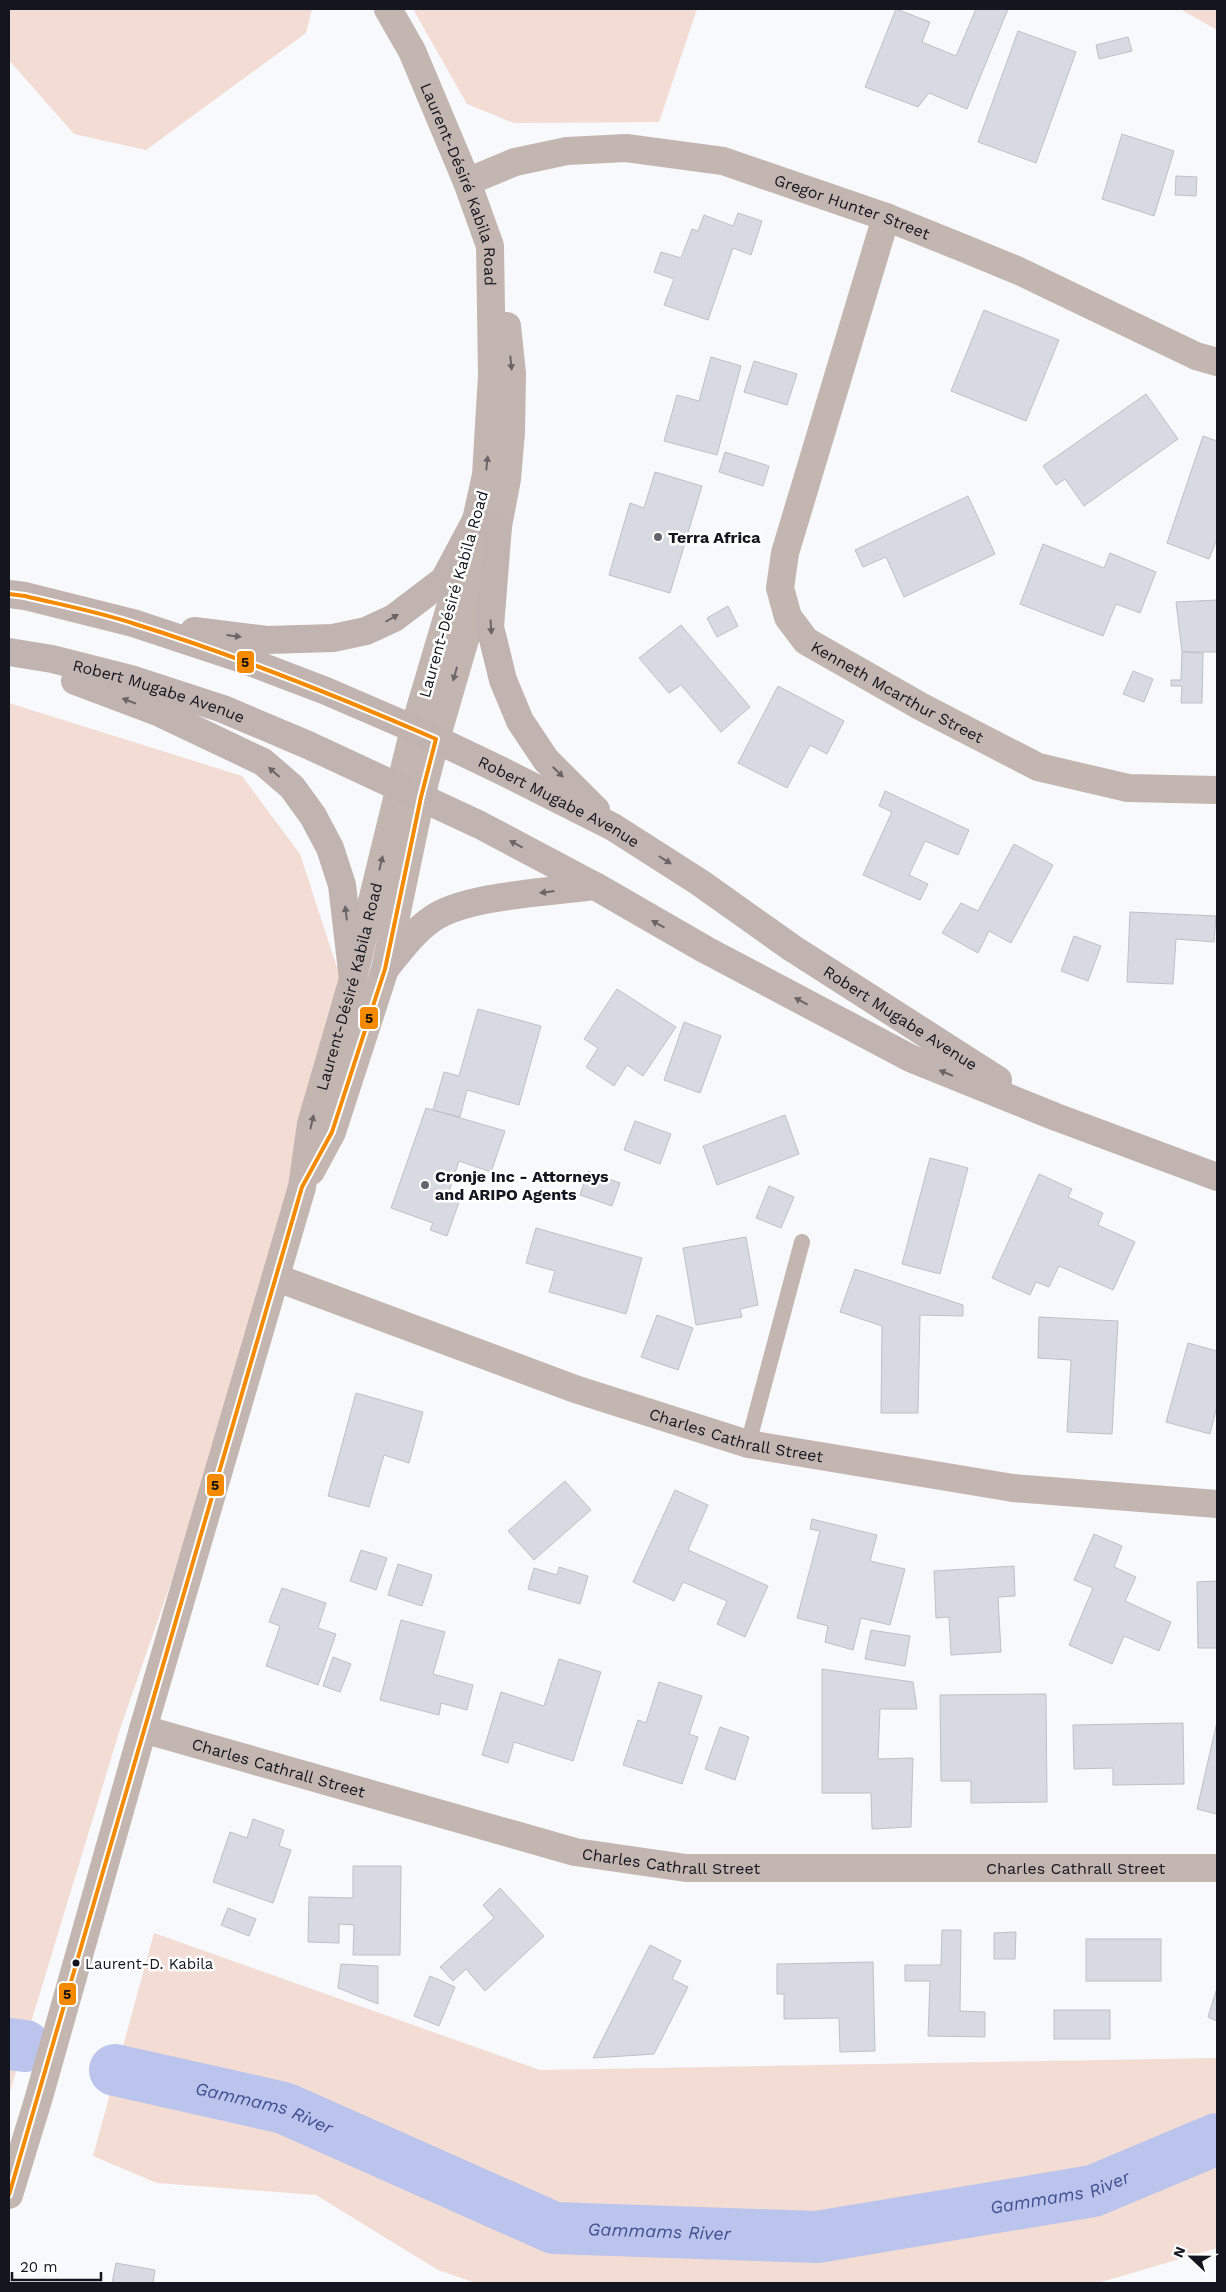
<svg xmlns="http://www.w3.org/2000/svg" width="1226" height="2292" font-family="'Work Sans',sans-serif">
<style>
.green{fill:#f3dcd4}
.lines{fill:none;stroke-linecap:round;stroke-linejoin:round}
.river{stroke:#bac4ec;stroke-width:52}
.building{fill:#d7dae0;stroke:#bec0c7}
.service{stroke:#c3b5b0;stroke-width:16}
.minor{stroke:#c3b5b0;stroke-width:28}
.tertiary{stroke:#c3b5b0;stroke-width:28}
.secondary{stroke:#c1b3af;stroke-width:28}
.bus-1-casing{stroke:#fff;stroke-width:8}
.bus-1{stroke:#f38a02;stroke-width:4}
.oneway{fill:#6b6568}
.oneway2{fill:#6a6467}
.poi-dot{fill:#63656c;stroke:#fff;stroke-width:2}
.bus-dot{fill:#13151f;stroke:#fff;stroke-width:2}
.labels{text-anchor:middle;stroke-width:5;stroke-linejoin:round;paint-order:stroke}
.bus-label{font-size:15px;fill:#13151f;stroke:#fff;text-anchor:start}
.street-label{font-size:16px;fill:#13151f;stroke:#fff}
.poi-label{font-size:16px;font-weight:bold;fill:#13151f;stroke:#fff;text-anchor:start}
.water-label{font-size:18px;font-style:italic;fill:#424e92;stroke:#fff}
.line-badge{stroke:#fff;stroke-width:2}
.pale-badge-label{font-size:14px;text-anchor:middle;font-weight:bold;fill:#111}
</style>
<rect width="100%" height="100%" fill="#f7f9fc"/>
<g class="green">
<path d="M 9,9 L 312,9 L 306,33 L 146,150 L 74,134 L 9,60 Z"/>
<path d="M 413,9 L 697,9 L 659,122 L 514,123 L 467,104 Z"/>
<path d="M 1180,9 L 1217,9 L 1217,30 Z"/>
<path d="M 9,703 L 242,776 L 300,854 L 340,977 L 296,1128 L 302,1187 L 277,1278 L 120,1729 L 9,2095 Z"/>
<path d="M 154,1933 L 540,2070 L 1217,2058 L 1217,2248 L 1098,2283 L 476,2283 L 438,2270 L 316,2195 L 157,2183 L 93,2156 Z"/>
</g>
<g class="lines">
<g class="river">
<path d="M 9,2044 L 25,2046"/>
<path id="s1" d="M 115,2070 L 284,2108 L 554,2228 L 817,2237 L 1093,2191 L 1217,2139"/>
</g>
</g>
<g class="building">
<path d="M 896,9 L 930,22 L 922,42 L 956,56 L 976,9 L 1008,9 L 967,109 L 929,93 L 918,107 L 865,87 Z"/>
<path d="M 1018,31 L 1076,52 L 1036,163 L 978,142 Z"/>
<path d="M 1128,37 L 1132,51 L 1099,59 L 1096,45 Z"/>
<path d="M 1122,134 L 1174,151 L 1154,216 L 1102,199 Z"/>
<path d="M 1176,176 L 1197,177 L 1196,196 L 1175,195 Z"/>
<path d="M 738,213 L 762,221 L 751,255 L 733,248 L 708,320 L 664,305 L 674,279 L 654,272 L 661,252 L 681,258 L 692,229 L 698,231 L 704,215 L 733,226 Z"/>
<path d="M 984,310 L 1059,340 L 1026,421 L 951,391 Z"/>
<path d="M 711,357 L 741,366 L 717,455 L 664,441 L 677,395 L 699,401 Z"/>
<path d="M 754,361 L 797,374 L 787,405 L 744,392 Z"/>
<path d="M 1146,394 L 1178,439 L 1084,506 L 1065,479 L 1056,485 L 1043,466 Z"/>
<path d="M 1203,436 L 1217,441 L 1217,539 L 1209,559 L 1167,543 Z"/>
<path d="M 725,452 L 769,466 L 763,486 L 719,472 Z"/>
<path d="M 655,472 L 702,486 L 670,593 L 609,575 L 630,503 L 644,508 Z"/>
<path d="M 968,496 L 995,554 L 904,597 L 886,557 L 863,567 L 855,550 Z"/>
<path d="M 1043,544 L 1104,568 L 1110,553 L 1156,572 L 1140,613 L 1116,604 L 1103,636 L 1020,604 Z"/>
<path d="M 1217,600 L 1217,652 L 1182,652 L 1176,602 Z"/>
<path d="M 728,606 L 738,626 L 717,637 L 707,618 Z"/>
<path d="M 681,625 L 750,707 L 721,732 L 681,685 L 669,693 L 639,658 Z"/>
<path d="M 1182,652 L 1203,653 L 1202,703 L 1181,703 L 1182,686 L 1171,686 L 1171,680 L 1181,680 Z"/>
<path d="M 1133,671 L 1153,679 L 1144,702 L 1123,694 Z"/>
<path d="M 778,686 L 844,721 L 827,754 L 810,745 L 787,788 L 738,763 Z"/>
<path d="M 885,791 L 969,830 L 958,855 L 925,841 L 909,875 L 928,884 L 920,900 L 863,875 L 892,812 L 879,806 Z"/>
<path d="M 1014,844 L 1053,865 L 1011,943 L 989,931 L 978,953 L 942,933 L 961,903 L 978,911 Z"/>
<path d="M 1130,912 L 1216,916 L 1214,942 L 1176,939 L 1173,984 L 1127,982 Z"/>
<path d="M 1074,936 L 1101,946 L 1088,981 L 1061,971 Z"/>
<path d="M 617,989 L 676,1027 L 643,1076 L 627,1065 L 614,1086 L 586,1067 L 598,1048 L 584,1039 Z"/>
<path d="M 478,1009 L 541,1026 L 519,1105 L 467,1090 L 460,1117 L 433,1110 L 444,1072 L 459,1076 Z"/>
<path d="M 684,1022 L 721,1036 L 700,1093 L 664,1080 Z"/>
<path d="M 426,1108 L 505,1131 L 491,1172 L 459,1161 L 447,1197 L 459,1202 L 447,1236 L 430,1230 L 433,1223 L 391,1208 Z"/>
<path d="M 785,1115 L 799,1154 L 717,1185 L 703,1146 Z"/>
<path d="M 635,1121 L 671,1134 L 660,1164 L 624,1150 Z"/>
<path d="M 930,1158 L 968,1168 L 940,1274 L 902,1264 Z"/>
<path d="M 588,1171 L 620,1183 L 612,1206 L 580,1195 Z"/>
<path d="M 1039,1174 L 1072,1189 L 1068,1197 L 1103,1213 L 1098,1225 L 1135,1242 L 1113,1290 L 1059,1266 L 1049,1287 L 1036,1282 L 1030,1295 L 992,1278 Z"/>
<path d="M 769,1186 L 794,1197 L 781,1228 L 756,1218 Z"/>
<path d="M 536,1228 L 642,1258 L 626,1314 L 549,1292 L 555,1271 L 526,1263 Z"/>
<path d="M 746,1237 L 758,1305 L 740,1309 L 742,1317 L 696,1325 L 683,1248 Z"/>
<path d="M 855,1269 L 963,1305 L 963,1316 L 920,1315 L 918,1413 L 881,1413 L 882,1326 L 840,1312 Z"/>
<path d="M 657,1315 L 693,1328 L 678,1370 L 641,1357 Z"/>
<path d="M 1039,1317 L 1118,1321 L 1112,1434 L 1067,1432 L 1071,1360 L 1038,1358 Z"/>
<path d="M 1188,1343 L 1217,1351 L 1217,1406 L 1210,1434 L 1166,1422 Z"/>
<path d="M 356,1393 L 423,1412 L 409,1463 L 384,1455 L 369,1507 L 328,1496 Z"/>
<path d="M 565,1481 L 591,1510 L 534,1560 L 508,1531 Z"/>
<path d="M 675,1490 L 708,1505 L 688,1550 L 768,1586 L 745,1637 L 717,1624 L 727,1601 L 683,1582 L 674,1601 L 633,1582 Z"/>
<path d="M 812,1519 L 877,1535 L 870,1561 L 905,1569 L 890,1625 L 861,1618 L 853,1650 L 825,1642 L 828,1626 L 797,1618 L 820,1531 L 810,1529 Z"/>
<path d="M 1094,1534 L 1122,1546 L 1114,1567 L 1136,1577 L 1125,1601 L 1171,1622 L 1159,1651 L 1124,1636 L 1112,1664 L 1069,1645 L 1093,1588 L 1074,1580 Z"/>
<path d="M 361,1550 L 387,1558 L 376,1590 L 350,1581 Z"/>
<path d="M 398,1564 L 432,1575 L 422,1606 L 388,1595 Z"/>
<path d="M 1014,1566 L 1015,1596 L 998,1597 L 1001,1652 L 951,1655 L 949,1617 L 936,1618 L 934,1571 Z"/>
<path d="M 559,1567 L 588,1576 L 580,1604 L 528,1589 L 534,1568 L 557,1575 Z"/>
<path d="M 1217,1581 L 1217,1648 L 1198,1648 L 1197,1582 Z"/>
<path d="M 282,1588 L 326,1603 L 318,1628 L 336,1634 L 318,1685 L 266,1666 L 280,1626 L 269,1622 Z"/>
<path d="M 401,1620 L 445,1632 L 433,1674 L 473,1685 L 467,1710 L 441,1703 L 439,1715 L 380,1700 Z"/>
<path d="M 871,1630 L 910,1636 L 905,1666 L 865,1659 Z"/>
<path d="M 333,1657 L 351,1664 L 340,1692 L 323,1686 Z"/>
<path d="M 559,1659 L 601,1672 L 573,1761 L 514,1742 L 508,1763 L 482,1755 L 501,1692 L 544,1706 Z"/>
<path d="M 822,1669 L 913,1682 L 917,1709 L 880,1709 L 878,1759 L 913,1758 L 911,1827 L 872,1829 L 871,1793 L 822,1793 Z"/>
<path d="M 659,1682 L 702,1696 L 689,1734 L 698,1737 L 682,1784 L 623,1765 L 638,1720 L 646,1723 Z"/>
<path d="M 1046,1694 L 1047,1802 L 971,1803 L 971,1781 L 941,1781 L 940,1695 Z"/>
<path d="M 1217,1722 L 1217,1814 L 1197,1809 Z"/>
<path d="M 1183,1723 L 1184,1784 L 1113,1785 L 1113,1768 L 1074,1769 L 1073,1725 Z"/>
<path d="M 720,1727 L 749,1737 L 735,1780 L 705,1769 Z"/>
<path d="M 253,1819 L 284,1830 L 279,1846 L 291,1850 L 273,1903 L 213,1882 L 230,1832 L 247,1838 Z"/>
<path d="M 353,1866 L 401,1866 L 400,1955 L 353,1955 L 354,1925 L 339,1924 L 339,1943 L 308,1942 L 309,1897 L 353,1898 Z"/>
<path d="M 500,1888 L 544,1936 L 485,1991 L 466,1969 L 453,1981 L 440,1967 L 494,1918 L 483,1905 Z"/>
<path d="M 228,1908 L 256,1919 L 249,1936 L 221,1925 Z"/>
<path d="M 942,1930 L 961,1930 L 960,2011 L 985,2012 L 985,2037 L 928,2036 L 930,1981 L 905,1981 L 905,1965 L 941,1965 Z"/>
<path d="M 1016,1932 L 1015,1959 L 994,1959 L 994,1933 Z"/>
<rect x="1086" y="1939" width="75" height="42"/>
<path d="M 650,1945 L 681,1961 L 672,1979 L 688,1987 L 654,2054 L 593,2058 Z"/>
<path d="M 873,1962 L 875,2051 L 840,2052 L 839,2018 L 784,2019 L 784,1994 L 777,1994 L 777,1964 Z"/>
<path d="M 341,1964 L 378,1966 L 378,2004 L 338,1988 Z"/>
<path d="M 430,1976 L 455,1987 L 439,2026 L 414,2016 Z"/>
<path d="M 1217,1988 L 1217,2021 L 1208,2017 Z"/>
<rect x="1054" y="2010" width="56" height="29"/>
<path d="M 116,2263 L 155,2270 L 153,2283 L 112,2283 Z"/>
</g>
<g class="lines">
<path class="service" d="M 748,1444 L 802,1242"/>
<g class="minor">
<path id="s2" d="M 388,9 L 412,51 L 467,182 L 490,246 L 492,375 L 486,475 L 476,520 L 414,729"/>
<path id="s3" d="M 467,182 L 515,162 L 567,151 L 626,148 L 723,161 L 886,217 L 968,250 L 1019,271 L 1196,356 L 1217,362"/>
<path id="s4" d="M 886,217 L 785,553 L 780,588 L 788,617 L 806,641 L 920,706 L 1038,767 L 1128,788 L 1217,790"/>
<path d="M 436,739 L 498,526 L 507,479 L 511,432 L 512,373 L 507,326"/>
<path id="s5" d="M 277,1278 L 575,1389 L 748,1444 L 1013,1488 L 1217,1504"/>
<path id="s6" d="M 143,1729 L 575,1852 L 686,1868 L 1217,1868"/>
</g>
<g class="tertiary">
<path d="M 311,1171 L 332,1132 L 385,969 L 421,797 L 436,739"/>
<path id="s7" d="M 9,2195 L 39,2097 L 143,1729 L 302,1187 L 311,1124 L 353,979 L 414,729"/>
</g>
<g class="secondary">
<path d="M 498,526 L 490,627 L 503,680 L 520,721 L 546,760 L 596,810"/>
<path id="s8" d="M 9,594 L 25,596 L 133,623 L 245,660 L 326,691 L 414,729 L 502,771 L 613,827 L 699,882 L 792,948 L 998,1080"/>
<path d="M 194,631 L 267,640 L 333,638 L 366,631 L 394,618 L 444,580 L 476,520"/>
<path id="s9" d="M 9,652 L 52,659 L 131,679 L 223,709 L 308,745 L 480,825 L 595,886 L 706,950 L 910,1058 L 1056,1117 L 1217,1177"/>
<path d="M 75,681 L 160,713 L 263,762 L 292,787 L 313,816 L 330,848 L 342,885 L 353,979"/>
<path d="M 385,969 C 399,952 413,932 432,919 C 466,895 552,892 595,886"/>
</g>
<defs>
<path id="bus-1" d="M 9,594 L 25,596 C 62,605 99,612 135,624 C 238,656 337,696 436,739 L 421,797 L 385,969 L 332,1132 L 302,1187 L 9,2195"/>
</defs>
<use href="#bus-1" class="bus-1-casing"/>
<use href="#bus-1" class="bus-1"/>
</g>
<defs><path id="oneway-solid" d="M-6-.8H1V-3.2L6.5 0L1 3.2V.8H-6Z" transform="scale(1.25)"/></defs>
<g class="oneway">
<use href="#oneway-solid" transform="translate(511 363) rotate(84)"/>
<use href="#oneway-solid" transform="translate(487 463) rotate(-84)"/>
<use href="#oneway-solid" transform="translate(455 674) rotate(106)"/>
<use href="#oneway-solid" transform="translate(381 863) rotate(-76)"/>
<use href="#oneway-solid" transform="translate(312 1122) rotate(-77)"/>
</g>
<g class="oneway2">
<use href="#oneway-solid" transform="translate(392 618) rotate(-30)"/>
<use href="#oneway-solid" transform="translate(491 627) rotate(86)"/>
<use href="#oneway-solid" transform="translate(234 636) rotate(7)"/>
<use href="#oneway-solid" transform="translate(129 701) rotate(-159)"/>
<use href="#oneway-solid" transform="translate(274 772) rotate(-139)"/>
<use href="#oneway-solid" transform="translate(558 772) rotate(45)"/>
<use href="#oneway-solid" transform="translate(516 844) rotate(-152)"/>
<use href="#oneway-solid" transform="translate(665 860) rotate(32)"/>
<use href="#oneway-solid" transform="translate(547 892) rotate(173)"/>
<use href="#oneway-solid" transform="translate(346 913) rotate(-97)"/>
<use href="#oneway-solid" transform="translate(658 924) rotate(-151)"/>
<use href="#oneway-solid" transform="translate(801 1001) rotate(-152)"/>
<use href="#oneway-solid" transform="translate(946 1073) rotate(-158)"/>
</g>
<g class="poi-dot">
<circle cx="658" cy="537" r="5"/>
<circle cx="425" cy="1185" r="5"/>
</g>
<circle class="bus-dot" cx="76" cy="1963" r="4.5"/>
<g class="labels">
<g class="bus-label">
<text x="85" y="1969">Laurent-D. Kabila</text>
</g>
<g class="street-label">
<text dy="6" stroke="none"><textPath href="#s2" startOffset="191">Laurent-Désiré Kabila Road</textPath></text>
<text dy="6" stroke="none"><textPath href="#s3" startOffset="399">Gregor Hunter Street</textPath></text>
<text transform="translate(453 594) rotate(-74)" y="6">Laurent-Désiré Kabila Road</text>
<text dy="6" stroke="none"><textPath href="#s4" startOffset="551">Kenneth Mcarthur Street</textPath></text>
<text dy="6" stroke="none"><textPath href="#s9" startOffset="155">Robert Mugabe Avenue</textPath></text>
<text dy="6" stroke="none"><textPath href="#s8" startOffset="590">Robert Mugabe Avenue</textPath></text>
<text dy="6" stroke="none"><textPath href="#s7" startOffset="1256">Laurent-Désiré Kabila Road</textPath></text>
<text dy="6" stroke="none"><textPath href="#s8" startOffset="995">Robert Mugabe Avenue</textPath></text>
<text dy="6" stroke="none"><textPath href="#s5" startOffset="486">Charles Cathrall Street</textPath></text>
<text dy="6" stroke="none"><textPath href="#s6" startOffset="141">Charles Cathrall Street</textPath></text>
<text dy="6" stroke="none"><textPath href="#s6" startOffset="546">Charles Cathrall Street</textPath></text>
<text dy="6" stroke="none"><textPath href="#s6" startOffset="951">Charles Cathrall Street</textPath></text>
</g>
<g class="poi-label">
<text x="668" y="543">Terra Africa</text>
<text x="435" y="1182">Cronje Inc - Attorneys<tspan x="435" dy="18">and ARIPO Agents</tspan></text>
</g>
<g class="water-label">
<text dy="6" stroke="none"><textPath href="#s1" startOffset="154">Gammams River</textPath></text>
<text dy="6" stroke="none"><textPath href="#s1" startOffset="979">Gammams River</textPath></text>
<text dy="6" stroke="none"><textPath href="#s1" startOffset="574">Gammams River</textPath></text>
</g>
</g>
<g class="line-badge">
<rect x="236" y="650" width="19" height="24" rx="5" fill="#f38a02"/>
<rect x="359" y="1006" width="20" height="24" rx="5" fill="#f38a02"/>
<rect x="206" y="1473" width="19" height="24" rx="5" fill="#f38a02"/>
<rect x="58" y="1982" width="19" height="24" rx="5" fill="#f38a02"/>
</g>
<g class="pale-badge-label">
<text x="245" y="667">5</text>
<text x="369" y="1023">5</text>
<text x="215" y="1490">5</text>
<text x="67" y="1999">5</text>
</g>
<rect width="1226" height="2292" fill="none" stroke="#13151f" stroke-width="20"/>
<g transform="translate(1191 2257) rotate(292)" stroke="#ffffff" stroke-width="4" paint-order="stroke">
<path d="M0-4L9 19L0 12L-9 19Z" fill="#13151f"/>
<text y="-8" font-size="14" font-weight="bold" text-anchor="middle" fill="#13151f">N</text>
</g>
<path d="M12 2272v8h89v-8" fill="none" stroke="#13151f" stroke-width="2.5"/>
<text x="20" y="2272" font-size="15" fill="#13151f" stroke="#ffffff" stroke-width="4" paint-order="stroke">20 m</text>
</svg>
